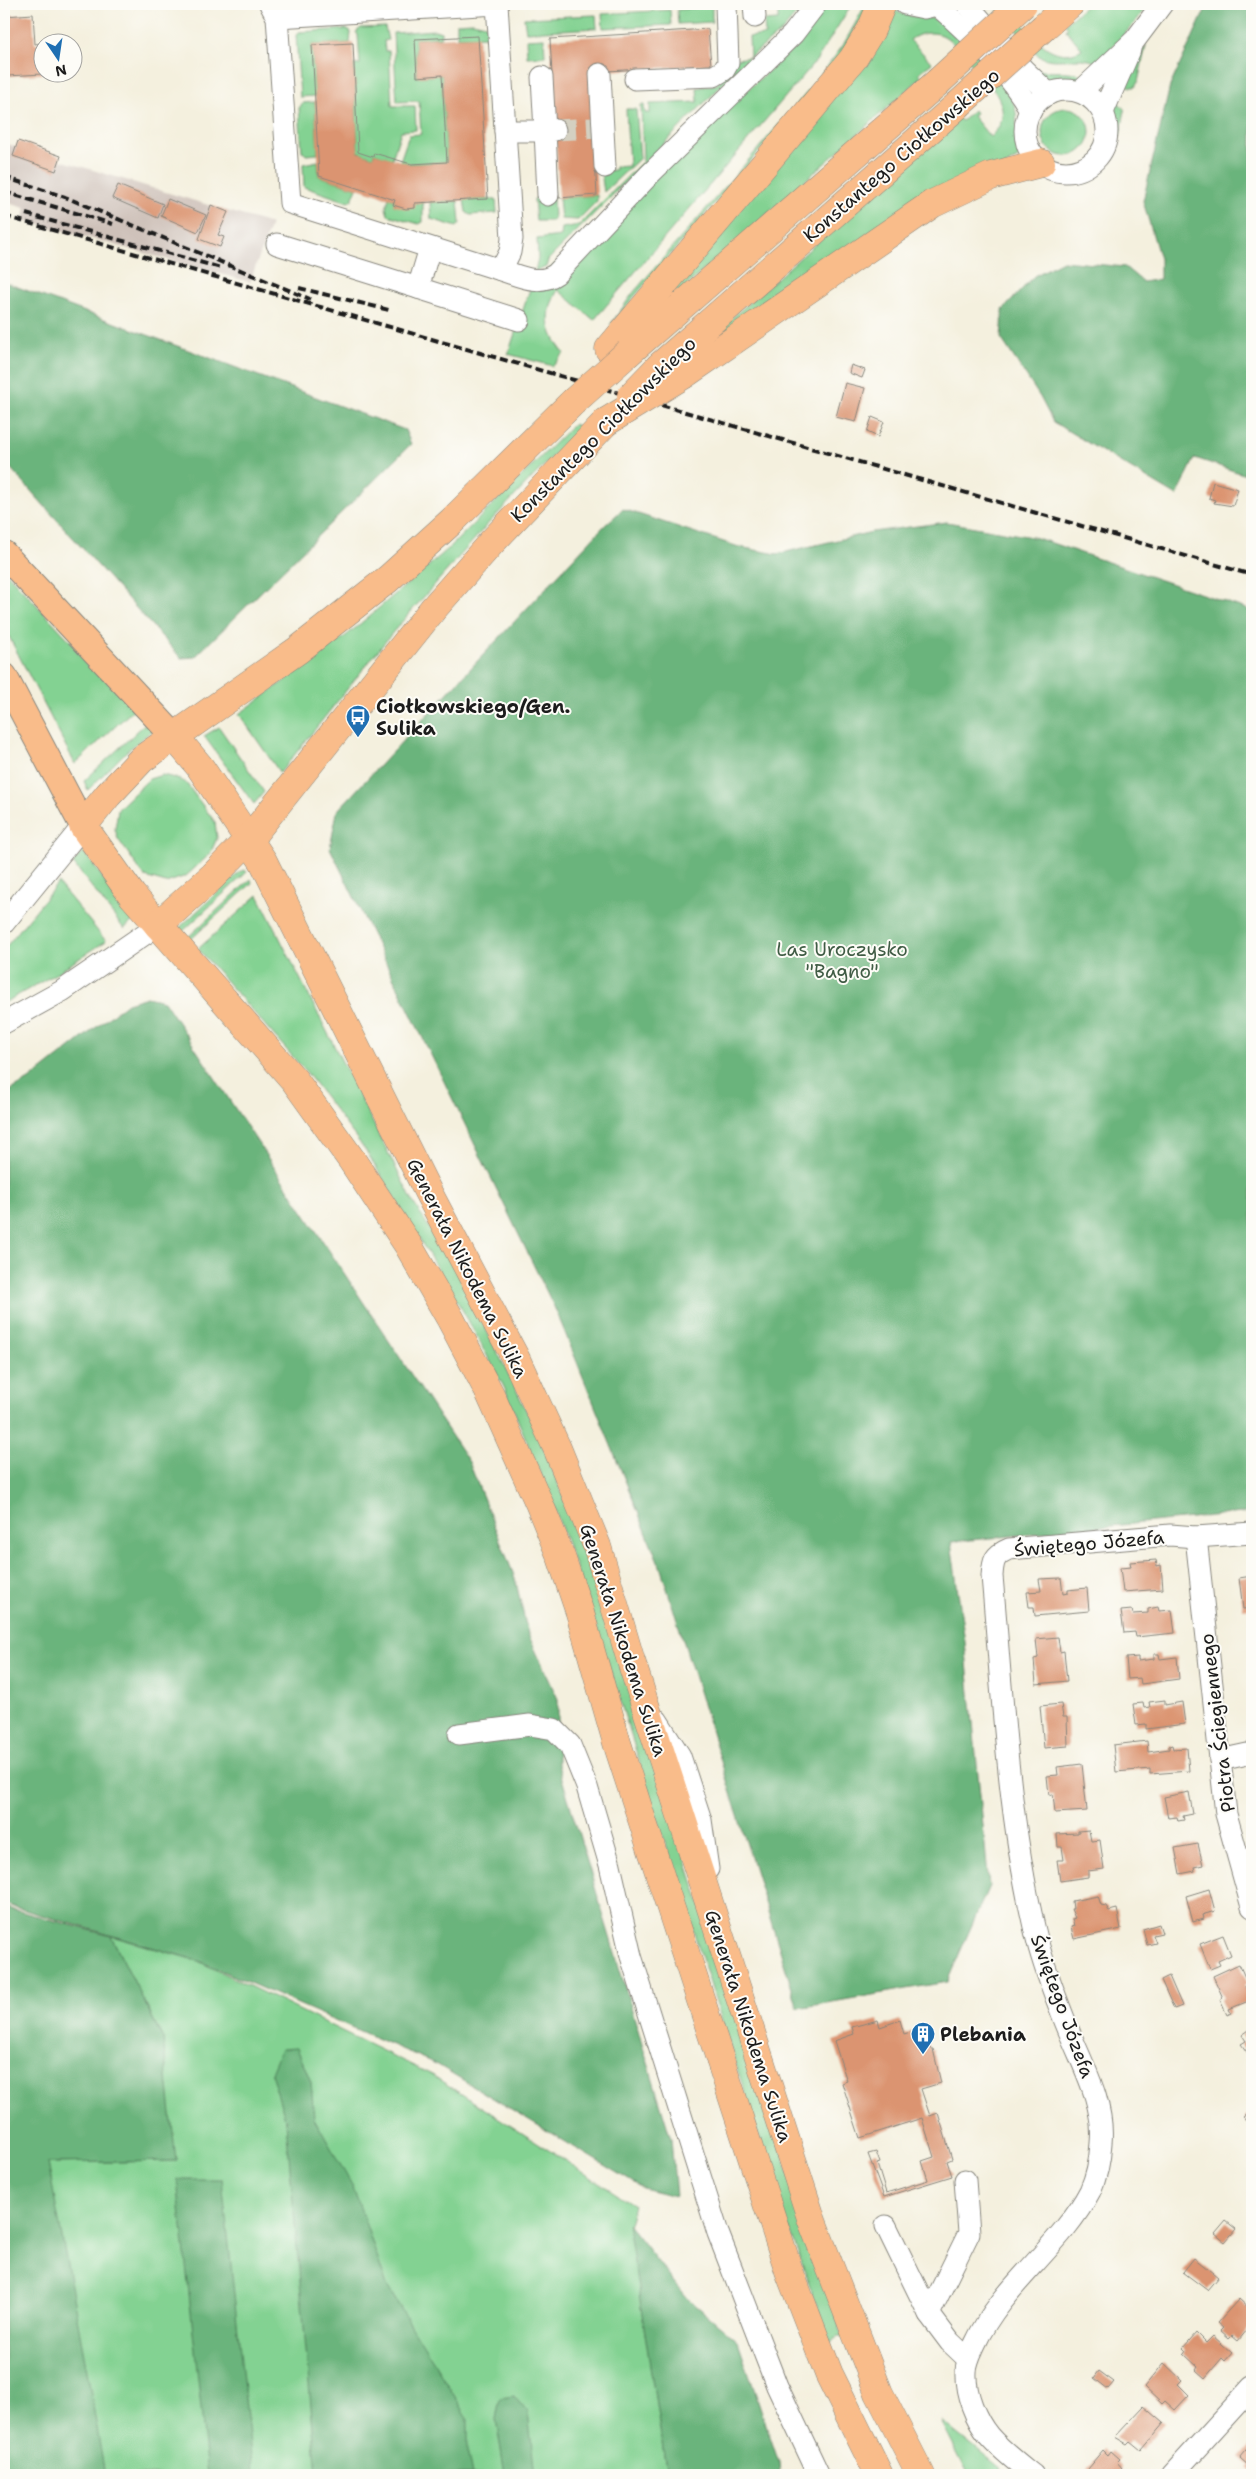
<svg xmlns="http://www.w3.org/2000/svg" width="1256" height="2479" font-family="'Shantell Sans',sans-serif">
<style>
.industrial{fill:#cec1b9}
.green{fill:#83d292;stroke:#507757}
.forest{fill:#6ab47c;stroke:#43684c}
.building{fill:#db9471}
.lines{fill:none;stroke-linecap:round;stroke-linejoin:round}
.minor-tunnel{stroke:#d4d0c1;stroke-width:21;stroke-dasharray:21 11;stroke-linecap:butt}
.minor-casing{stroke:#88867d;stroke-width:23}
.major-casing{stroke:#88867d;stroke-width:28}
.highway-casing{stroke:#88867d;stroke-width:29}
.minor{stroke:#fff;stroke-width:21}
.major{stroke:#f9bc8a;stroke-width:26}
.highway{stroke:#f9bc8a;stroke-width:28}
.rail{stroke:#1c1c1c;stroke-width:4;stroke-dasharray:8 4;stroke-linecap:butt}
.highway-bridge-casing{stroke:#88867d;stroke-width:29;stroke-linecap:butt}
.highway-bridge{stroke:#f9bc8a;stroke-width:28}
.labels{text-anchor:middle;stroke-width:4;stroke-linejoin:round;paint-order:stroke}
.street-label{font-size:19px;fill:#1c1c1c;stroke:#fdfcf7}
.poi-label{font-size:19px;font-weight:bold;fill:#1c1c1c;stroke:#fdfcf7;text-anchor:start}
.park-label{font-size:19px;fill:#405c45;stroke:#fdfcf7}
</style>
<rect width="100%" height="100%" fill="#fdfcf7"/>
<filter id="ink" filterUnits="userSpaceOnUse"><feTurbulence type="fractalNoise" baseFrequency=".02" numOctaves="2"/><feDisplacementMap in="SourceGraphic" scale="10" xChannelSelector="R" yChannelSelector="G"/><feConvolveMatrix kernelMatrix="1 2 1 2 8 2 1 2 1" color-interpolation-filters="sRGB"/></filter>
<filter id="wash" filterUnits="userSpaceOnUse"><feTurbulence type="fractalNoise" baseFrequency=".0096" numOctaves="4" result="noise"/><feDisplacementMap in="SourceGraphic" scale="20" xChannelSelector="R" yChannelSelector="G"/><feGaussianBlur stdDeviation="1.12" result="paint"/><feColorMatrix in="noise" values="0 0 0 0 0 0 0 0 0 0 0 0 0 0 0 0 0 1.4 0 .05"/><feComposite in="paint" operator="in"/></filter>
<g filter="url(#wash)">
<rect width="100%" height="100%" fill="#f4f0de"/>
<path class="industrial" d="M 4,143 L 271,224 L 250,282 L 23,220 L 26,208 L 4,202 Z"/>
<g class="green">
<path d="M 763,4 L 805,4 L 782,31 L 750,57 L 548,260 L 546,267 L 535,272 L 538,258 L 537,239 L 561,236 L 562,228 L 579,225 L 643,161 L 641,105 L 644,105 L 645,113 L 650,113 L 650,104 L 698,102 L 697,88 L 717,84 L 737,59 L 750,57 L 749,37 L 765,35 L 764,21 L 778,20 L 778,5 L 764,6 Z"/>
<path d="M 825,4 L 852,4 L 816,61 L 594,320 L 558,290 C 544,314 547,332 564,353 L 553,366 L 508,354 L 531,286 L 786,55 L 799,46 L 806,36 Z"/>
<path d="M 866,4 L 870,4 L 840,57 L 610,325 L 633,293 L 809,90 L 842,47 Z"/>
<path d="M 993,4 L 1006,4 C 1025,25 1049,68 1082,49 L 1066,30 L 1068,27 L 1065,24 L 1088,4 L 1149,4 L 1133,25 L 1097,63 C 1079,53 1057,66 1039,56 Z"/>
<path d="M 710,6 L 712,7 L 712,22 L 678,24 L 677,10 Z"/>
<path d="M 891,8 C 910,21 926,14 942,22 C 957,30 1011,91 1015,107 C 1019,124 1013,140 1021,156 L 682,362 L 958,118 L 962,121 L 974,110 L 976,113 L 973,116 L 990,137 C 1020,110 988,83 970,62 C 962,54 953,40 942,35 C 931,31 919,33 910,40 L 932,63 L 919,73 L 922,77 L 623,342 Z"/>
<path d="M 670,10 L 671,25 L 603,28 L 602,14 Z"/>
<path d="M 596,15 L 597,28 L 526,32 L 524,18 Z"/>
<path d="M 473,22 L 486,25 L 488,36 L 457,37 L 457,23 Z"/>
<path d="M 385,27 L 388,40 L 384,41 L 385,51 L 389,51 L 392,106 L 415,106 L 416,130 L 401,131 L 392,159 L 374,153 L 373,157 L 358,152 L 354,65 L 360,64 L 358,35 L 356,32 L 361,28 Z"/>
<path d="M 346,29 L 351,32 L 350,43 L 312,45 L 315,96 L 300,97 L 296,35 L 299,32 Z"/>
<path d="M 435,30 L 441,32 L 441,37 L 415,39 L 417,77 L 442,75 L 447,162 L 411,164 L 400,161 L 409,135 L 421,134 L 419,101 L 397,102 L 393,33 Z"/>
<path d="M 544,38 L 545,56 L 527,57 L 526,39 Z"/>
<path d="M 1146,45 L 1138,82 L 1135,87 L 1130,87 L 1124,83 Z"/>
<path d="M 1036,69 C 1051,75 1069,68 1083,76 C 1066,85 1050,83 1036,69 Z"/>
<path d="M 1116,100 L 1125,110 C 1119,142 1115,169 1083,184 C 1088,175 1100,171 1106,162 C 1121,143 1113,121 1116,100 Z"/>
<path d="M 315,102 L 318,154 L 306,155 L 302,151 L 299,108 L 303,103 Z"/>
<circle cx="1066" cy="132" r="24"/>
<path d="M 626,109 L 636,109 L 640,158 L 604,192 L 601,171 L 615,170 L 615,167 L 629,166 Z"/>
<path d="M 318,161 L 319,176 L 357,188 L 352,200 L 348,202 L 304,187 L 303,164 Z"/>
<path d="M 597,195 L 597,201 L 578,220 L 561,219 L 559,198 Z"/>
<path d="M 389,198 L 395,200 L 394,205 L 414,208 L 415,203 L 423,203 L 423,222 L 419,224 L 388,215 L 386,208 Z"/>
<path d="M 551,198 L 553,199 L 554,219 L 551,221 L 536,221 L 534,199 Z"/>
<path d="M 496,199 L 497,213 L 470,215 L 466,212 L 464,200 Z"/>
<path d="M 458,201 L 460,223 L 457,227 L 431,219 L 430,202 Z"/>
<path d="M 574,424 L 580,428 L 487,525 L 393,632 L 280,773 L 239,714 L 347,635 L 447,550 Z"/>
<path d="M 4,570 L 134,709 L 75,764 L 4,627 Z"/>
<path d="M 147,722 L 153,730 L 127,751 L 88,790 L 84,781 Z"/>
<path d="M 219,727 L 264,792 L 254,804 L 204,736 Z"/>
<path d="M 162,775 L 176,778 L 186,783 L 215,822 L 217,838 L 210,854 L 186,876 L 166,883 L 145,877 L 118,839 L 115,829 L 118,809 L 149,779 Z"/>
<path d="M 83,851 L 118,898 L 136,918 L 124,929 L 73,863 Z"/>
<path d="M 245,870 L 247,872 L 182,932 L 179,928 L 241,871 Z"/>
<path d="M 251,879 L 252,883 L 189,941 L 187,938 Z"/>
<path d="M 58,883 L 106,941 L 57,973 L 4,1003 L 4,949 Z"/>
<path d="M 258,895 L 413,1202 L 457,1272 L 513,1383 L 539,1437 L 563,1496 L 603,1608 L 843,2337 L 838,2337 L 830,2342 L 789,2228 L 752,2115 L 591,1610 L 551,1499 L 504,1387 L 463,1311 L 366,1151 L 307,1073 L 198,949 Z"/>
<path d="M 111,1936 L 198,1961 L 432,2075 L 634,2205 L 629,2224 L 667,2475 L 102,2475 L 47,2163 L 175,2161 L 163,2039 Z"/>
<path d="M 941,2421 L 1008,2475 L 969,2475 Z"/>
</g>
<g class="forest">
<path d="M 1208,4 L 1252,4 L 1252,477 L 1195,458 L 1177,496 L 1053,422 L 1040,397 L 1001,338 L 1003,310 L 1034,276 L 1063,261 L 1125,267 L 1143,282 L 1160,279 L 1160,259 L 1143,201 L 1170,86 Z"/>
<path d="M 4,282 L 405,430 L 411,444 L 195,657 L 181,658 L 4,461 Z"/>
<path d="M 623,509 L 739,547 L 777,554 L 872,532 L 947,522 L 1037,538 L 1252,611 L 1252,1512 L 951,1542 L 965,1642 L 989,1886 L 947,1982 L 798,2008 L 660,1566 L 557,1313 L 330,848 L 337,811 L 604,526 Z"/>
<path d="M 147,997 L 164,1001 L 469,1462 L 515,1578 L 528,1634 L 558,1699 L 558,1765 L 671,2139 L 676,2196 L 642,2188 L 438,2065 L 199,1961 L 4,1904 L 4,1094 L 29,1080 L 127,1003 Z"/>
<path d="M 4,1907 L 111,1936 L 163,2039 L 176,2161 L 48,2163 L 87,2371 L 105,2475 L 4,2475 Z"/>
<path d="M 297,2048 L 311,2082 L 314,2118 L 353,2187 L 387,2286 L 468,2418 L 468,2455 L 472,2475 L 381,2475 L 380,2470 L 356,2473 L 356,2475 L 317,2475 L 286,2122 L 271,2073 L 281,2049 Z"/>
<path d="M 177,2179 L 222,2179 L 253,2475 L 208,2475 Z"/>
<path d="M 628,2224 L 684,2295 L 738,2341 L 779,2463 L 780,2475 L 667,2475 Z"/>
<path d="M 515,2396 L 528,2412 L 535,2475 L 505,2475 L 496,2419 L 500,2398 Z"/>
</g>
<g id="blocks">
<g class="building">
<path d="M 33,14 L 35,44 L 42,43 L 42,74 L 8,76 L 5,16 Z"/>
<path d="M 708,29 L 711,65 L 590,72 L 597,195 L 559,198 L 550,39 Z"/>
<path d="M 478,36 L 488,199 L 415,203 L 415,208 L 406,209 L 393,205 L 395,200 L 319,176 L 312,45 L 353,43 L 358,152 L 373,157 L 374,153 L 411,164 L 447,162 L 442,75 L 417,77 L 415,39 Z"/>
<path d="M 18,141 L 61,156 L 56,171 L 13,156 Z"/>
<path d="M 118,185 L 163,204 L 158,218 L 112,198 Z"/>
<path d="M 168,199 L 206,215 L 198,232 L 161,216 Z"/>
<path d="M 211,205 L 228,212 L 218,235 L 224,237 L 220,247 L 199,239 Z"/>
<path d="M 851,365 L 865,370 L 862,378 L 849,373 Z"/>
<path d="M 845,383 L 865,388 L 856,422 L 836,417 Z"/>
<path d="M 872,417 L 884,422 L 878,437 L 867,432 Z"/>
<path d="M 1213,482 L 1238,489 L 1233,506 L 1214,503 L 1215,500 L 1209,498 Z"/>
<path d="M 1156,1560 L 1157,1566 L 1161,1565 L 1163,1589 L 1123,1592 L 1120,1568 L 1131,1567 L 1130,1562 Z"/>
<path d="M 1252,1576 L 1252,1608 L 1243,1609 L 1239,1578 Z"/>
<path d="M 1061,1578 L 1063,1594 L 1068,1593 L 1068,1590 L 1087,1588 L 1089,1611 L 1035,1616 L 1034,1607 L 1029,1607 L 1027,1592 L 1041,1591 L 1039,1579 Z"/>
<path d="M 1158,1607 L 1159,1611 L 1172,1610 L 1175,1633 L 1136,1637 L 1135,1632 L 1124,1633 L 1121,1611 L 1132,1610 L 1133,1614 L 1148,1613 L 1148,1609 Z"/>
<path d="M 1058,1637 L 1060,1652 L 1064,1651 L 1067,1681 L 1036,1684 L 1034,1659 L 1038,1658 L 1036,1639 Z"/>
<path d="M 1154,1654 L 1159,1654 L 1160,1659 L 1177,1657 L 1179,1679 L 1141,1684 L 1140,1678 L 1128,1679 L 1126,1658 L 1138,1657 L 1138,1661 L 1154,1659 Z"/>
<path d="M 1165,1700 L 1165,1705 L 1182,1702 L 1185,1724 L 1146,1729 L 1146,1724 L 1136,1725 L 1133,1704 L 1143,1703 L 1144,1708 L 1150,1707 L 1149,1702 Z"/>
<path d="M 1061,1704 L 1063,1717 L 1067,1717 L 1068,1746 L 1044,1748 L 1040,1706 Z"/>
<path d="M 1147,1741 L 1148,1752 L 1169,1749 L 1169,1746 L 1172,1745 L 1173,1749 L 1187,1748 L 1189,1771 L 1150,1774 L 1150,1769 L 1116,1772 L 1113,1745 Z"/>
<path d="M 1082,1764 L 1087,1811 L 1055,1813 L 1053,1794 L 1049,1795 L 1047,1776 L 1058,1775 L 1057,1767 Z"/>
<path d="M 1189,1792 L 1193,1814 L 1183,1816 L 1184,1820 L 1178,1821 L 1177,1817 L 1168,1818 L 1164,1797 Z"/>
<path d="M 1089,1830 L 1091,1841 L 1100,1840 L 1104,1869 L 1088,1871 L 1088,1877 L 1060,1881 L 1057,1860 L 1064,1860 L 1062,1847 L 1058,1847 L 1057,1834 L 1078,1833 L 1078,1831 Z"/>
<path d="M 1198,1844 L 1203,1865 L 1194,1867 L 1195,1871 L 1180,1874 L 1175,1848 Z"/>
<path d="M 1209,1889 L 1215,1911 L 1202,1915 L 1203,1919 L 1193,1922 L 1186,1896 Z"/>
<path d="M 1098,1896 L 1101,1905 L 1106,1906 L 1109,1911 L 1117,1909 L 1121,1929 L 1074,1939 L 1071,1927 L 1074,1926 L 1072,1919 L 1075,1918 L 1071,1909 L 1073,1909 L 1072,1901 Z"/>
<path d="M 1159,1924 L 1162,1933 L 1153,1935 L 1156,1943 L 1147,1945 L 1143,1929 Z"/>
<path d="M 1223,1935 L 1231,1955 L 1218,1961 L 1220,1965 L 1210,1969 L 1200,1944 Z"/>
<path d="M 1239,1964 L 1248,1984 L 1245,1986 L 1251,2000 L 1229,2009 L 1231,2013 L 1227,2015 L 1220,2000 L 1223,1998 L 1213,1976 Z"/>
<path d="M 1169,1976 L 1182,2006 L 1174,2009 L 1161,1980 Z"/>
<path d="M 878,2020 L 880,2027 L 900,2020 L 904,2034 L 924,2028 L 930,2049 L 933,2049 L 941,2083 L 921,2089 L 930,2116 L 938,2113 L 952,2159 L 947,2161 L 952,2176 L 884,2197 L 868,2154 L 876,2152 L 880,2163 L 877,2164 L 886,2193 L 928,2180 L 922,2161 L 934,2157 L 922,2118 L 860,2138 L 842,2083 L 847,2081 L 834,2041 L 854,2034 L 852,2027 Z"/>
<path d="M 1252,2028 L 1252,2052 L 1249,2055 L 1241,2044 L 1246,2041 L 1242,2035 Z"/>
<path d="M 1252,2111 L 1252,2124 L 1250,2126 L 1244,2117 Z"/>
<path d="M 1226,2221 L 1236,2229 L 1225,2242 L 1215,2234 Z"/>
<path d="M 1194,2258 L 1218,2277 L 1207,2290 L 1183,2272 Z"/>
<path d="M 1239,2299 L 1252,2311 L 1252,2324 L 1238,2341 L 1232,2336 L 1229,2339 L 1220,2331 L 1223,2328 L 1217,2323 Z"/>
<path d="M 1196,2333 L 1206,2343 L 1213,2336 L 1232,2353 L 1225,2361 L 1222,2358 L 1205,2378 L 1196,2370 L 1198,2367 L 1184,2354 L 1186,2351 L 1183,2348 Z"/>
<path d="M 1164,2363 L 1182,2380 L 1178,2384 L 1189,2395 L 1175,2410 L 1165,2401 L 1162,2404 L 1144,2387 Z"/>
<path d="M 1099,2371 L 1114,2382 L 1108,2389 L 1094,2378 Z"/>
<path d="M 1144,2406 L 1164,2423 L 1141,2450 L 1130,2441 L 1127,2444 L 1115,2437 Z"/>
<path d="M 1252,2444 L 1252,2473 L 1247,2469 L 1250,2467 L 1240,2458 Z"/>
<path d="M 1103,2450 L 1108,2455 L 1111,2451 L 1120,2459 L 1117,2462 L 1122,2468 L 1116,2475 L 1094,2475 L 1087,2469 Z"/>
</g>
</g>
</g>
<g filter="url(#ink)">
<use href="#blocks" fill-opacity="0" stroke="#88867d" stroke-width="1"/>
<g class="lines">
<path class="minor-tunnel" d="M 555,130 L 593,128"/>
<defs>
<g id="minor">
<path d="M 270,4 L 277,17 L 290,203 L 501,270 C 520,276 539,286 556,274 L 650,174 L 793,34 L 816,4"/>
<path d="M 754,4 L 755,17"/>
<path d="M 905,4 L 924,8 L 941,4"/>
<path d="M 967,4 L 1023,69 L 1049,94"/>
<path d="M 938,6 C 973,37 1007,70 1031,111"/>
<path d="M 277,17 L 497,4 L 512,239 L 510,252 L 501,270"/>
<path d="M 600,74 L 605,167"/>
<path d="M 635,79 L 714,76 L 724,70 L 728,63 L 726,4"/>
<circle cx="1066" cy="131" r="41"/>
<path d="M 1080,92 L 1135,40 L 1162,4"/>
<path d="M 1103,112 L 1130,50"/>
<path d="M 505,131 L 545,131 L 542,77"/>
<path d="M 548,195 L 545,131 L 555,130"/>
<path d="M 277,244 L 418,288 L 430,248"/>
<path d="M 418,288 L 519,320"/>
<path d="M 4,923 L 83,826"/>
<path d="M 4,1023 L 62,991 L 158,925"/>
<path d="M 1196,1537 L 1226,1814 L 1252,1907"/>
<path d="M 657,1720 L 680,1756 L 701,1820 L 708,1869"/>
<path d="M 459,1734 L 530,1725 L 554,1729 L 570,1745 L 587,1787 L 610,1865 L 631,1956 L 718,2233 L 777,2386 L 819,2475"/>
<path d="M 1220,1760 L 1252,1753"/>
<path d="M 886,2226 L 929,2314 L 950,2342 L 968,2359"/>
<path d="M 929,2314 L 969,2233 L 965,2180"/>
<path d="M 1033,2475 C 1018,2463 1001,2450 989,2436 C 975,2419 965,2393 966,2372 C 966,2362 971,2353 975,2344 C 1002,2285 1061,2247 1090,2191 C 1097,2176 1100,2160 1101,2143 C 1105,2104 1083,2066 1069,2031 C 1058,2004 1047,1975 1039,1947 C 1008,1827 1003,1699 992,1576 C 993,1561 994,1555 1009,1549 L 1170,1535 L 1196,1537 L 1252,1533"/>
<path d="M 1172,2475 L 1252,2387"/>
</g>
<g id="major">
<path d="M 4,554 L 174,736"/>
<path d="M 4,676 L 83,826"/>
</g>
<g id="highway">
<path d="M 1044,27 L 1070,4"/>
<path d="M 609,349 L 853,59 L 871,30 L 882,4"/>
<path d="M 628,353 L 938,82"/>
<path d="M 660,366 L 958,105"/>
<path d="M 685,374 L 932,204 L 991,176 L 1041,163"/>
<path d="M 573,402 L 452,521 L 388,579 L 298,650 L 142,759 L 108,795 L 83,826 L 132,895 L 295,1081 L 351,1159 L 408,1245 L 450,1318 L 490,1394 L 539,1503 L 561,1557 L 580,1613 L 617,1743 L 789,2271 L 829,2374 L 879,2475"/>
<path d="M 174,736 L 200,767 L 263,861 L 428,1192 L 516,1359 L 557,1448 L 597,1546 L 631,1661 L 812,2221 L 879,2393 L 921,2475"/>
<path d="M 158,925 L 213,876 L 250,838 L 433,609 L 491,543 L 606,422"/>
</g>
</defs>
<use href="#minor" class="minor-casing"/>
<use href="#major" class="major-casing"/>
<use href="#highway" class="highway-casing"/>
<use href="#minor" class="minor"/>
<use href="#major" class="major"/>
<use href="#highway" class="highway"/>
<g class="rail">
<path d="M 4,177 L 65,197 L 310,299"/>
<path d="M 4,192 L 113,224"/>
<path d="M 26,214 L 221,268"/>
<path d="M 4,216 L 1252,575"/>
<path d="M 299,288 L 389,310"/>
</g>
<defs>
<g id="highway-bridge">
<path d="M 938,82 L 1023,4"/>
<path d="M 958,105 L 1044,27"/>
<path d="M 631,396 L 660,366"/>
<path d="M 573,402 L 628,353"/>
<path d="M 606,422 L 685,374"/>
</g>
</defs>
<use href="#highway-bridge" class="highway-bridge-casing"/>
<use href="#highway-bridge" class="highway-bridge"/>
</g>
</g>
<defs>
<symbol id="bus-pin" viewBox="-11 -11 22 30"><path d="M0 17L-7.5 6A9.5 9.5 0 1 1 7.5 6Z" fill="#1f6fb2" stroke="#fdfcf7"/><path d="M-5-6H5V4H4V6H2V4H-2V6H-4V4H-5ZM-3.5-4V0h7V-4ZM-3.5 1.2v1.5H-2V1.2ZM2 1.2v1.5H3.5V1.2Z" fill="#fff"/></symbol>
<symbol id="building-pin" viewBox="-11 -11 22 30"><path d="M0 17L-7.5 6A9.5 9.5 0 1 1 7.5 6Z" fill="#1f6fb2" stroke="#fdfcf7"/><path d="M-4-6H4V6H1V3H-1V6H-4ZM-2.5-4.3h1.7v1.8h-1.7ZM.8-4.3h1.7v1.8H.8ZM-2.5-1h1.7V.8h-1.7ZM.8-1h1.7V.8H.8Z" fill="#fff"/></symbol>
</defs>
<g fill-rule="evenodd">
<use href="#bus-pin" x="344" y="703" width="28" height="38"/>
<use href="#building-pin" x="909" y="2020" width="28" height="38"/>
</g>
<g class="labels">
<g class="street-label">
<text transform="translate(901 155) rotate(-41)" y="7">Konstantego Ciołkowskiego</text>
<text transform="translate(603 429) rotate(-45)" y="7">Konstantego Ciołkowskiego</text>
<text transform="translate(468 1268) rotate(63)" y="7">Generała Nikodema Sulika</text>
<text transform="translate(1089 1543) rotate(-5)" y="7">Świętego Józefa</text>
<text transform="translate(624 1640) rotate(72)" y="7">Generała Nikodema Sulika</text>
<text transform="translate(1217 1723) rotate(-97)" y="7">Piotra Ściegiennego</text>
<text transform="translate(1063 2006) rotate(70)" y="7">Świętego Józefa</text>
<text transform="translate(749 2026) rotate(72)" y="7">Generała Nikodema Sulika</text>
</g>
<g class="poi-label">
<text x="376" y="713">Ciołkowskiego/Gen.<tspan x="376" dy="22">Sulika</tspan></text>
<text x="940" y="2041">Plebania</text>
</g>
<g class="park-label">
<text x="842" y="956">Las Uroczysko<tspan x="842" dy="22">"Bagno"</tspan></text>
</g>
</g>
<rect width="1256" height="2479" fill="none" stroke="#fdfcf7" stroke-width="20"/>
<g transform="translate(58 58) rotate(167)"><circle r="24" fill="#fdfcf7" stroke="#a3a29f"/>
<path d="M0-4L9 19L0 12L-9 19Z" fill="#1f6fb2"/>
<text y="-8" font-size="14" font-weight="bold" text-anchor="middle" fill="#1c1c1c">N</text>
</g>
</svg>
